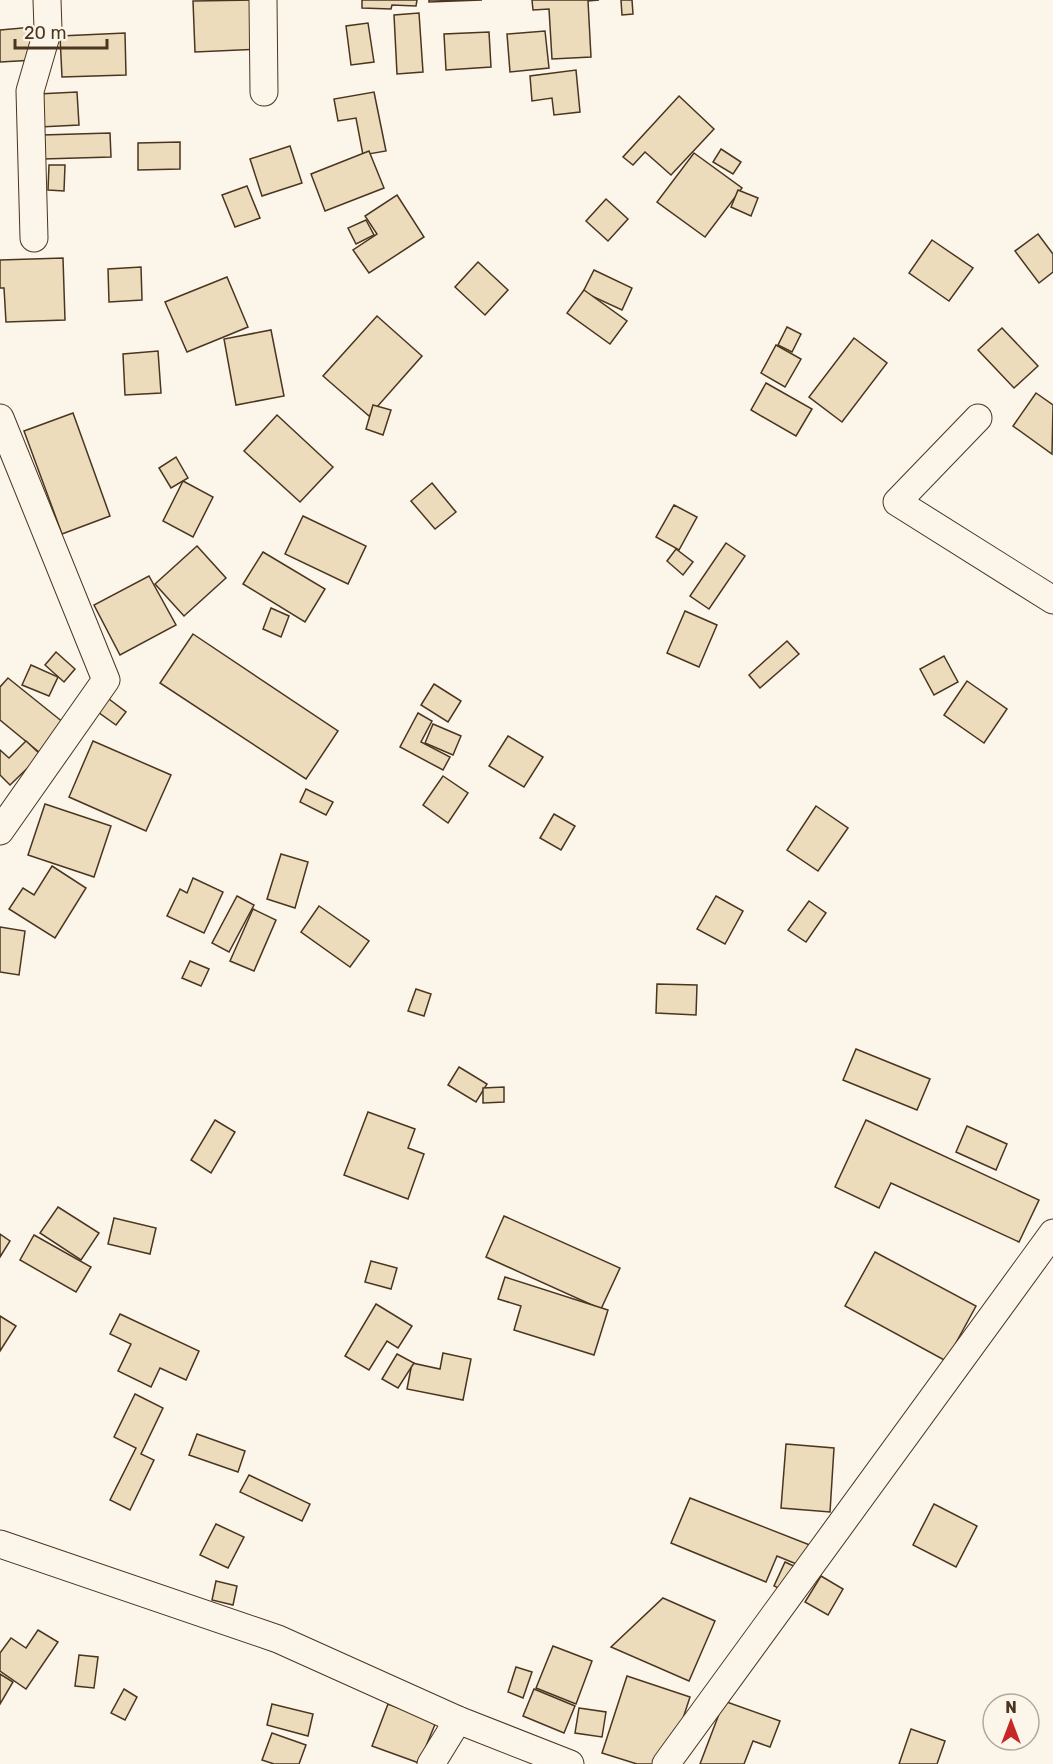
<svg xmlns="http://www.w3.org/2000/svg" width="1053" height="1764" font-family="Rubik,sans-serif">
<style>
.building{fill:#ecdcbc;stroke:#4a3520;stroke-width:1.5}
.lines{fill:none;stroke-linecap:round;stroke-linejoin:round}
.minor-casing{stroke:#4a3520;stroke-width:29}
.minor{stroke:#fbf6e9;stroke-width:27}
</style>
<rect width="100%" height="100%" fill="#fbf6e9"/>
<g class="building">
<path d="M 260,0 L 262,49 L 195,52 L 193,1 Z"/>
<path d="M 362,0 L 417,0 L 416,6 L 392,5 L 391,9 L 362,8 Z"/>
<path d="M 429,0 L 482,0 L 429,2 Z"/>
<path d="M 532,0 L 599,0 L 588,1 L 591,57 L 552,59 L 549,9 L 533,10 Z"/>
<path d="M 621,0 L 632,0 L 633,14 L 622,15 Z"/>
<path d="M 419,13 L 423,72 L 397,74 L 394,15 Z"/>
<path d="M 368,23 L 374,62 L 351,65 L 346,26 Z"/>
<path d="M 33,27 L 35,60 L 0,62 L 0,30 Z"/>
<path d="M 545,31 L 549,68 L 510,72 L 507,34 Z"/>
<path d="M 489,32 L 491,67 L 446,70 L 444,34 Z"/>
<path d="M 125,33 L 126,75 L 62,77 L 60,36 Z"/>
<path d="M 576,70 L 580,112 L 554,115 L 552,98 L 532,101 L 530,76 Z"/>
<path d="M 77,92 L 79,125 L 40,127 L 38,94 Z"/>
<path d="M 374,92 L 386,151 L 363,155 L 356,118 L 338,121 L 334,99 Z"/>
<path d="M 679,96 L 714,129 L 671,175 L 645,152 L 633,165 L 623,157 Z"/>
<path d="M 110,133 L 111,157 L 43,159 L 42,135 Z"/>
<path d="M 180,142 L 180,169 L 138,170 L 138,143 Z"/>
<path d="M 290,146 L 302,183 L 262,196 L 250,159 Z"/>
<path d="M 721,149 L 741,162 L 733,174 L 713,162 Z"/>
<path d="M 369,151 L 384,188 L 325,211 L 311,174 Z"/>
<path d="M 694,153 L 742,188 L 705,237 L 657,202 Z"/>
<path d="M 49,165 L 65,165 L 64,191 L 48,190 Z"/>
<path d="M 247,186 L 260,218 L 235,227 L 222,195 Z"/>
<path d="M 738,190 L 758,198 L 751,216 L 731,207 Z"/>
<path d="M 397,195 L 424,237 L 369,273 L 353,250 L 377,234 L 365,216 Z"/>
<path d="M 606,199 L 628,219 L 608,241 L 586,221 Z"/>
<path d="M 366,220 L 374,235 L 356,244 L 348,228 Z"/>
<path d="M 1038,234 L 1053,254 L 1053,272 L 1039,283 L 1015,251 Z"/>
<path d="M 932,240 L 973,268 L 949,301 L 909,273 Z"/>
<path d="M 63,258 L 65,320 L 6,322 L 4,288 L 0,288 L 0,260 Z"/>
<path d="M 478,262 L 508,290 L 485,315 L 455,287 Z"/>
<path d="M 141,267 L 142,300 L 109,302 L 108,269 Z"/>
<path d="M 594,270 L 632,288 L 622,310 L 583,292 Z"/>
<path d="M 227,277 L 248,327 L 187,352 L 165,302 Z"/>
<path d="M 584,290 L 627,321 L 610,344 L 567,313 Z"/>
<path d="M 377,316 L 422,356 L 369,416 L 323,376 Z"/>
<path d="M 787,327 L 801,334 L 792,352 L 778,345 Z"/>
<path d="M 1002,328 L 1038,366 L 1014,388 L 978,350 Z"/>
<path d="M 271,330 L 284,396 L 236,405 L 224,339 Z"/>
<path d="M 854,338 L 887,363 L 842,422 L 809,397 Z"/>
<path d="M 776,345 L 801,359 L 785,387 L 761,373 Z"/>
<path d="M 158,351 L 161,393 L 125,395 L 123,354 Z"/>
<path d="M 766,383 L 812,409 L 796,436 L 751,410 Z"/>
<path d="M 1036,393 L 1053,405 L 1052,454 L 1013,426 Z"/>
<path d="M 373,405 L 391,410 L 383,435 L 366,429 Z"/>
<path d="M 73,413 L 110,516 L 62,534 L 24,431 Z"/>
<path d="M 277,415 L 333,467 L 300,502 L 244,451 Z"/>
<path d="M 176,457 L 188,478 L 171,488 L 159,468 Z"/>
<path d="M 183,481 L 213,497 L 193,537 L 163,521 Z"/>
<path d="M 432,483 L 456,512 L 435,529 L 411,501 Z"/>
<path d="M 674,505 L 697,517 L 679,550 L 656,537 Z"/>
<path d="M 303,516 L 366,546 L 348,584 L 285,554 Z"/>
<path d="M 726,543 L 745,556 L 709,609 L 690,596 Z"/>
<path d="M 197,546 L 226,578 L 184,616 L 155,584 Z"/>
<path d="M 676,549 L 693,562 L 683,575 L 667,561 Z"/>
<path d="M 263,552 L 325,589 L 305,622 L 243,584 Z"/>
<path d="M 149,576 L 176,625 L 120,655 L 94,605 Z"/>
<path d="M 271,608 L 289,616 L 281,637 L 263,629 Z"/>
<path d="M 685,611 L 717,625 L 699,667 L 667,653 Z"/>
<path d="M 193,634 L 338,731 L 306,779 L 160,683 Z"/>
<path d="M 787,641 L 799,654 L 760,688 L 749,675 Z"/>
<path d="M 56,652 L 75,669 L 64,682 L 45,665 Z"/>
<path d="M 944,656 L 958,682 L 934,695 L 920,669 Z"/>
<path d="M 31,665 L 58,677 L 49,696 L 22,685 Z"/>
<path d="M 8,678 L 69,727 L 45,757 L 0,720 L 0,687 Z"/>
<path d="M 967,681 L 1007,709 L 984,743 L 944,715 Z"/>
<path d="M 434,684 L 461,701 L 448,722 L 421,705 Z"/>
<path d="M 101,693 L 126,712 L 116,725 L 91,707 Z"/>
<path d="M 418,713 L 432,721 L 421,742 L 450,757 L 443,770 L 400,747 Z"/>
<path d="M 433,724 L 461,736 L 453,755 L 425,743 Z"/>
<path d="M 508,736 L 543,757 L 524,787 L 489,766 Z"/>
<path d="M 26,741 L 41,755 L 10,785 L 0,775 L 0,750 L 9,758 Z"/>
<path d="M 93,741 L 171,775 L 146,831 L 69,797 Z"/>
<path d="M 443,776 L 468,793 L 448,823 L 423,805 Z"/>
<path d="M 306,789 L 333,802 L 326,815 L 300,802 Z"/>
<path d="M 45,804 L 111,826 L 94,877 L 28,855 Z"/>
<path d="M 816,806 L 848,828 L 818,871 L 787,850 Z"/>
<path d="M 554,814 L 575,826 L 561,850 L 540,838 Z"/>
<path d="M 281,854 L 308,862 L 295,908 L 267,899 Z"/>
<path d="M 52,866 L 86,888 L 55,938 L 9,909 L 23,888 L 34,895 Z"/>
<path d="M 193,878 L 223,892 L 204,933 L 167,916 L 180,889 L 187,893 Z"/>
<path d="M 237,896 L 254,905 L 229,952 L 212,943 Z"/>
<path d="M 716,896 L 743,911 L 725,944 L 697,929 Z"/>
<path d="M 809,901 L 826,913 L 806,942 L 788,930 Z"/>
<path d="M 319,906 L 369,941 L 350,967 L 301,932 Z"/>
<path d="M 253,909 L 276,920 L 254,971 L 230,961 Z"/>
<path d="M 0,927 L 25,931 L 19,975 L 0,972 Z"/>
<path d="M 190,961 L 209,969 L 201,986 L 182,978 Z"/>
<path d="M 657,984 L 697,985 L 696,1015 L 656,1013 Z"/>
<path d="M 416,989 L 431,994 L 424,1016 L 408,1011 Z"/>
<path d="M 856,1049 L 930,1079 L 917,1110 L 843,1080 Z"/>
<path d="M 459,1067 L 487,1084 L 476,1102 L 448,1085 Z"/>
<path d="M 504,1087 L 504,1102 L 483,1103 L 483,1088 Z"/>
<path d="M 368,1112 L 415,1129 L 408,1148 L 424,1154 L 408,1199 L 344,1175 Z"/>
<path d="M 215,1120 L 235,1132 L 211,1173 L 191,1160 Z"/>
<path d="M 866,1120 L 1039,1200 L 1019,1242 L 891,1183 L 879,1208 L 835,1187 Z"/>
<path d="M 967,1126 L 1007,1144 L 996,1170 L 956,1152 Z"/>
<path d="M 58,1207 L 99,1233 L 81,1260 L 40,1233 Z"/>
<path d="M 504,1216 L 620,1268 L 601,1309 L 486,1257 Z"/>
<path d="M 114,1218 L 156,1228 L 150,1254 L 108,1244 Z"/>
<path d="M 0,1234 L 10,1241 L 0,1257 Z"/>
<path d="M 34,1235 L 91,1267 L 76,1292 L 20,1260 Z"/>
<path d="M 875,1252 L 976,1306 L 946,1361 L 845,1306 Z"/>
<path d="M 371,1261 L 397,1268 L 391,1289 L 365,1282 Z"/>
<path d="M 505,1277 L 608,1310 L 594,1355 L 514,1330 L 521,1306 L 498,1299 Z"/>
<path d="M 376,1304 L 412,1326 L 398,1348 L 387,1341 L 369,1370 L 345,1356 Z"/>
<path d="M 120,1314 L 199,1351 L 186,1380 L 160,1368 L 151,1387 L 118,1371 L 131,1344 L 110,1334 Z"/>
<path d="M 0,1316 L 16,1326 L 0,1351 Z"/>
<path d="M 443,1353 L 471,1359 L 463,1400 L 407,1389 L 412,1363 L 440,1369 Z"/>
<path d="M 397,1354 L 414,1363 L 398,1388 L 382,1379 Z"/>
<path d="M 135,1394 L 163,1408 L 141,1454 L 154,1460 L 130,1510 L 110,1500 L 136,1448 L 114,1437 Z"/>
<path d="M 197,1434 L 245,1451 L 238,1472 L 189,1455 Z"/>
<path d="M 786,1444 L 834,1448 L 830,1512 L 781,1508 Z"/>
<path d="M 249,1475 L 310,1504 L 302,1521 L 240,1492 Z"/>
<path d="M 690,1498 L 825,1551 L 816,1572 L 777,1556 L 766,1582 L 671,1543 Z"/>
<path d="M 934,1504 L 977,1526 L 956,1567 L 913,1545 Z"/>
<path d="M 216,1524 L 244,1537 L 228,1568 L 200,1555 Z"/>
<path d="M 785,1562 L 811,1574 L 800,1598 L 774,1586 Z"/>
<path d="M 821,1576 L 843,1589 L 828,1615 L 805,1602 Z"/>
<path d="M 216,1581 L 237,1586 L 233,1605 L 212,1600 Z"/>
<path d="M 663,1598 L 715,1621 L 689,1681 L 611,1647 Z"/>
<path d="M 38,1630 L 58,1642 L 26,1689 L 0,1671 L 0,1653 L 11,1638 L 26,1648 Z"/>
<path d="M 553,1646 L 592,1661 L 576,1704 L 536,1688 Z"/>
<path d="M 79,1655 L 98,1657 L 94,1688 L 75,1686 Z"/>
<path d="M 516,1667 L 532,1672 L 523,1698 L 508,1692 Z"/>
<path d="M 0,1674 L 13,1682 L 0,1704 Z"/>
<path d="M 627,1676 L 690,1697 L 668,1764 L 637,1764 L 602,1753 Z"/>
<path d="M 124,1689 L 137,1697 L 125,1720 L 111,1713 Z"/>
<path d="M 534,1689 L 575,1706 L 564,1733 L 523,1716 Z"/>
<path d="M 724,1701 L 780,1721 L 770,1747 L 753,1741 L 744,1764 L 700,1764 Z"/>
<path d="M 272,1704 L 313,1714 L 308,1736 L 267,1725 Z"/>
<path d="M 388,1704 L 436,1722 L 419,1763 L 372,1746 Z"/>
<path d="M 579,1708 L 606,1712 L 602,1737 L 575,1733 Z"/>
<path d="M 911,1729 L 945,1741 L 937,1764 L 899,1764 Z"/>
<path d="M 272,1733 L 306,1745 L 299,1764 L 274,1764 L 262,1760 Z"/>
</g>
<g class="lines">
<defs>
<g id="minor">
<path d="M 263,0 L 264,92"/>
<path d="M 34,238 L 30,91 L 48,29 L 47,0"/>
<path d="M 0,418 L 106,680 L 0,831"/>
<path d="M 978,418 L 897,502 L 1053,600"/>
<path d="M 0,1544 L 278,1639 L 458,1720 L 570,1764"/>
<path d="M 431,1764 L 458,1720"/>
<path d="M 666,1764 L 1053,1233"/>
</g>
</defs>
<use href="#minor" class="minor-casing"/>
<use href="#minor" class="minor"/>
</g>
<g transform="translate(1011 1722)"><circle r="28" fill="#fbf6e9" stroke="#b4a999" stroke-width="1.5"/>
<path d="M0-4.5L10 22L0 15L-10 22Z" fill="#c62828"/>
<text y="-9" font-size="16" font-weight="bold" text-anchor="middle" fill="#4a3520">N</text>
</g>
<path d="M15 39v9h92v-9" fill="none" stroke="#4a3520" stroke-width="3"/>
<text x="24" y="39" font-size="18" fill="#4a3520" stroke="#fbf6e9" stroke-width="4.5" paint-order="stroke">20 m</text>
</svg>
